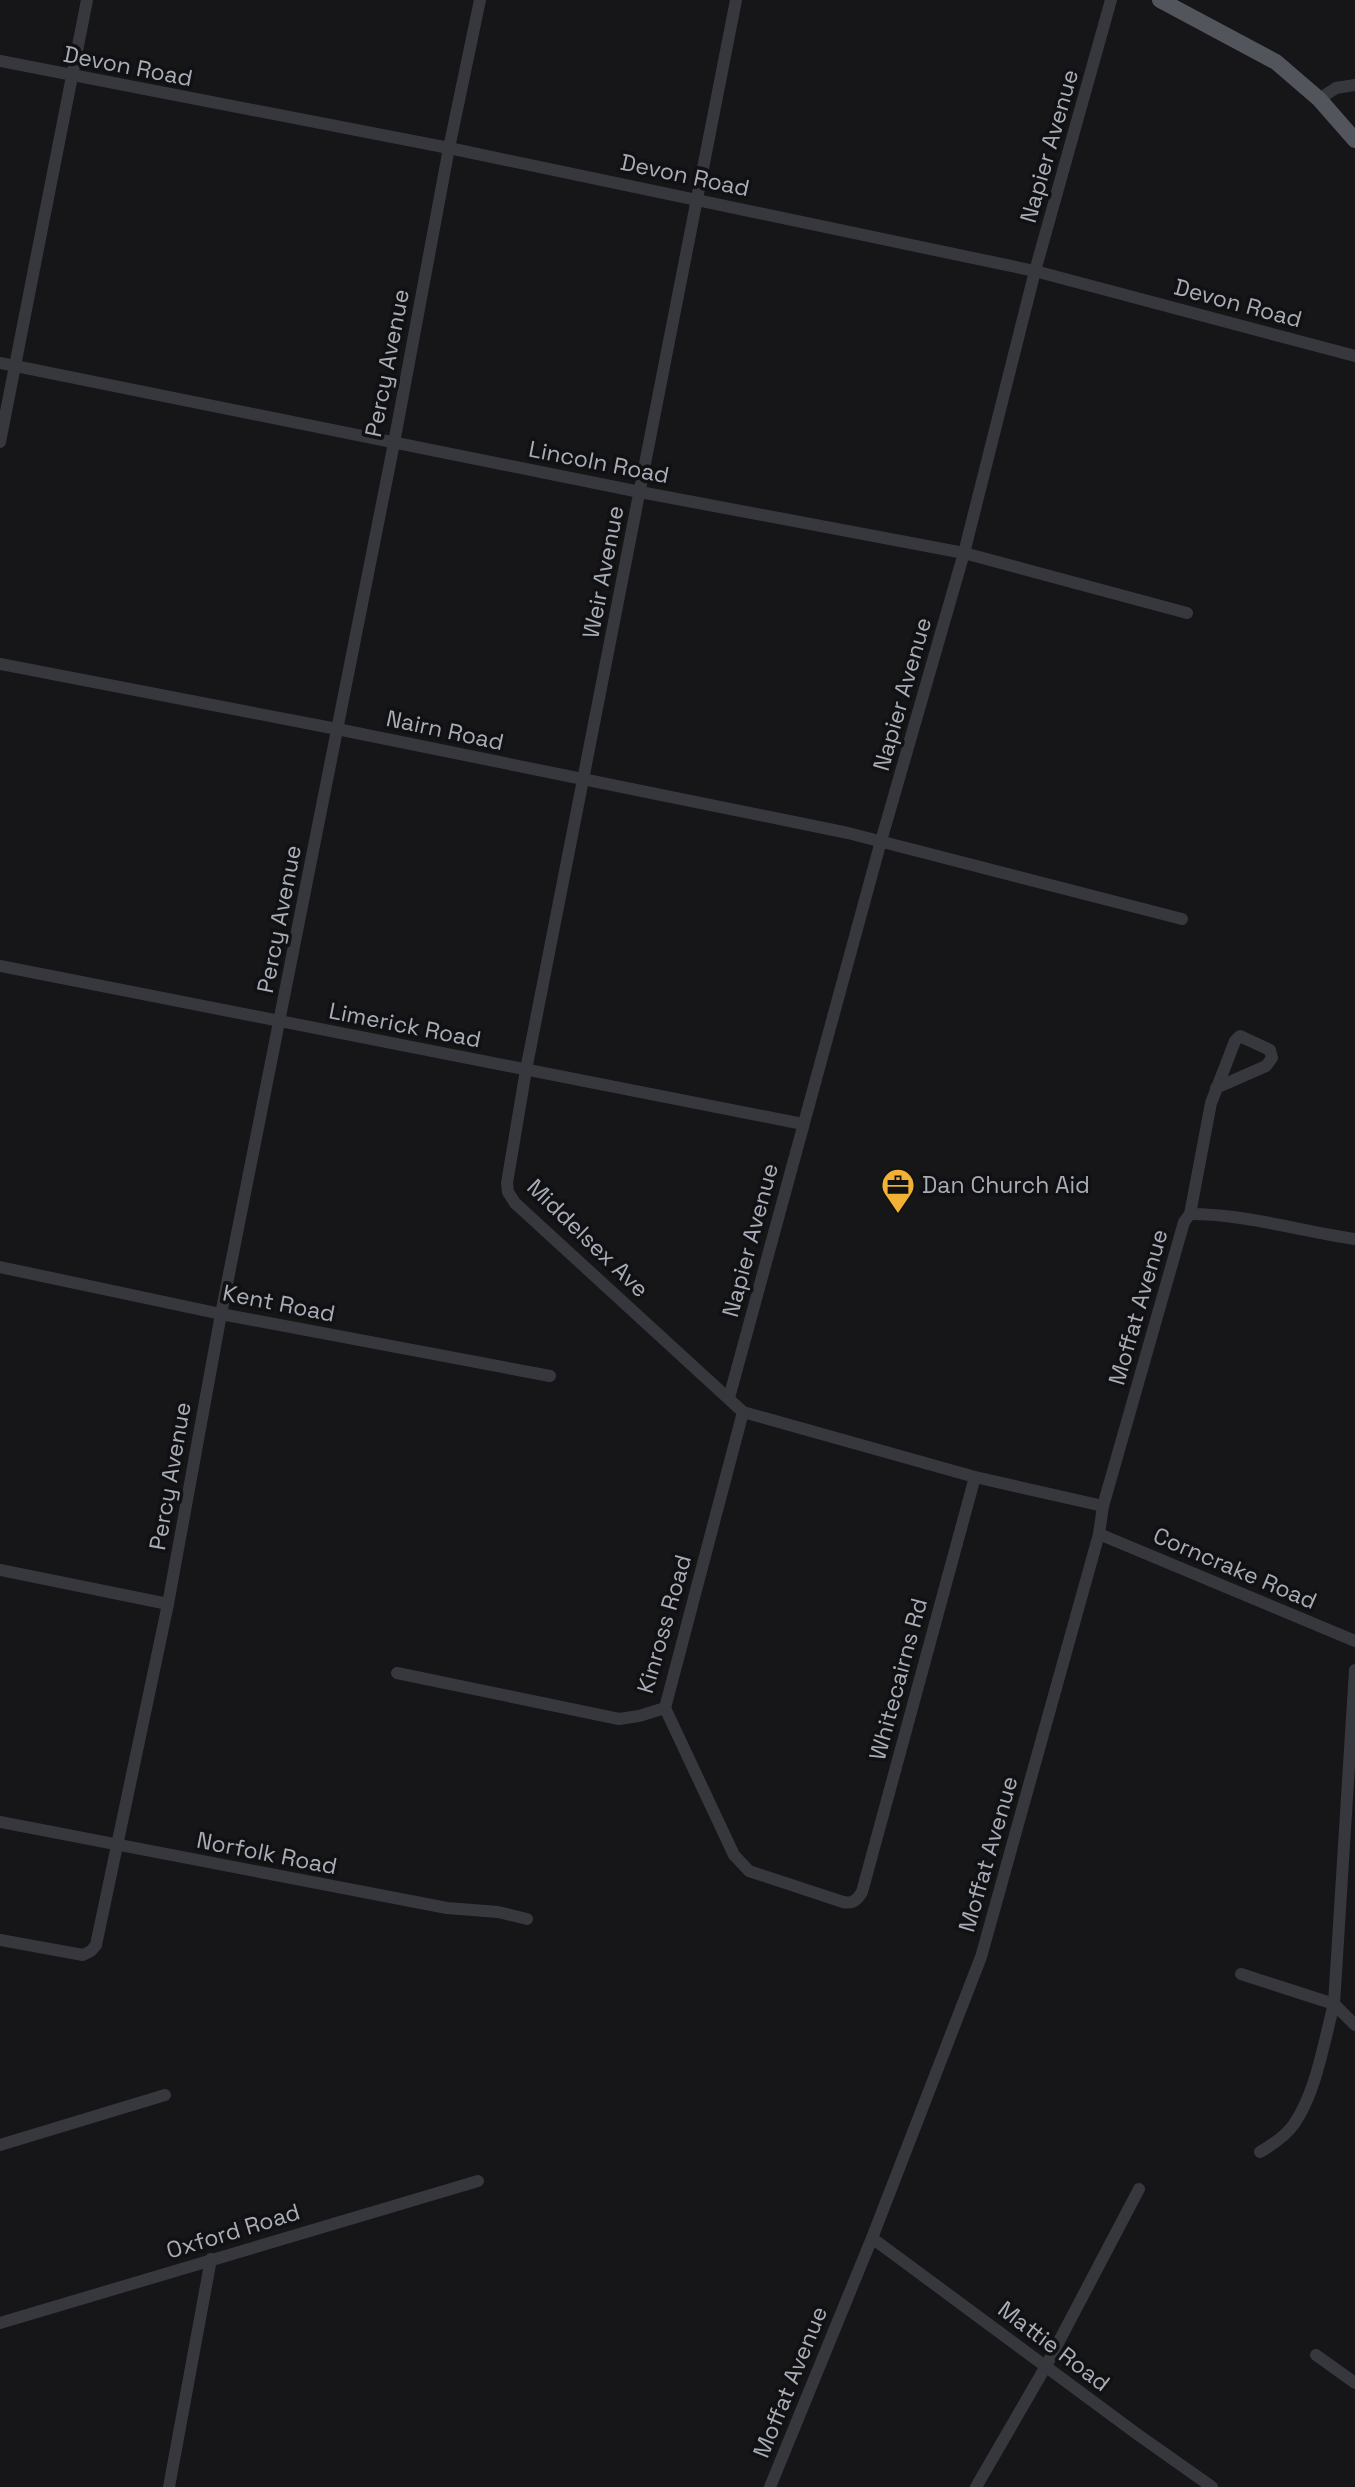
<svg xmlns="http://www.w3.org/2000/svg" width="1355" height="2487" font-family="'Space Grotesk',sans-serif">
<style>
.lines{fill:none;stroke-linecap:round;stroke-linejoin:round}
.minor{stroke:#37383d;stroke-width:12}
.major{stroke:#53555c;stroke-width:16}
.labels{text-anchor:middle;stroke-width:7;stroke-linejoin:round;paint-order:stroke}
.street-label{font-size:23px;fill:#a8adb8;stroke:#111113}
.poi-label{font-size:23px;fill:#a8adb8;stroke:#111113;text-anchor:start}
</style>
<rect width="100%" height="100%" fill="#161618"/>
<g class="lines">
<g class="minor">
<path d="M 736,0 L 526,1070 L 507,1183 L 508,1192 L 515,1203 L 743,1412 L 975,1477 L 1103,1506"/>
<path d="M 0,61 L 449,148 L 1035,271 L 1355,356"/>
<path d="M 1319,99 L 1336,88 L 1355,85"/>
<path d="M 0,363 L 640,492 L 964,553 L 1187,613"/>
<path d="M 0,442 L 87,0"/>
<path d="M 0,664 L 337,729 L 848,833 L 1182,919"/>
<path d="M 0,966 L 803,1124"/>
<path d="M 1190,1214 C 1245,1214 1300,1231 1355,1239"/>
<path d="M 0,1267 L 221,1314 L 550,1376"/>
<path d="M 729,1398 L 881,841 L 964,553 L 1035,271 L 1111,0"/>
<path d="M 1099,1534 L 1355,1641"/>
<path d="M 0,1570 L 168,1604"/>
<path d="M 1355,1670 L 1334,2004 L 1355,2025"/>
<path d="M 397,1673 L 619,1719 L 639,1716 L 665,1708 L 743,1412"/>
<path d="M 665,1708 L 734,1855 L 749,1871 L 843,1902 C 853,1904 857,1900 862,1892 L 975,1477"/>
<path d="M 0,1822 L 447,1908 L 498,1912 L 527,1919"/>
<path d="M 0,1940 L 83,1955 L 91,1951 L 96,1945 L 168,1604 L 221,1314 L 394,443 L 449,148 L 480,0"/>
<path d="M 1241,1974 L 1334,2004 C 1324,2041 1316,2093 1294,2124 C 1286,2136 1272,2145 1260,2152"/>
<path d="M 0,2145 L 165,2095"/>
<path d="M 872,2238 L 1137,2434 L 1212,2487"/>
<path d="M 0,2323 L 478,2181"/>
<path d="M 1316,2355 L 1355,2383"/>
<path d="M 169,2487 L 211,2259"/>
<path d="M 770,2487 L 872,2238 L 981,1957 L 1099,1534 L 1103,1506 L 1184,1222 L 1190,1214 L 1211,1103 L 1235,1041 L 1240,1036 L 1270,1050 L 1272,1058 L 1266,1066 L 1216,1088"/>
<path d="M 976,2487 L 1046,2366 L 1139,2189"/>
</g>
<path class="major" d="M 1160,0 L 1276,62 L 1319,99 L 1355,140"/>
</g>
<defs>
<symbol id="office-pin" viewBox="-11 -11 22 30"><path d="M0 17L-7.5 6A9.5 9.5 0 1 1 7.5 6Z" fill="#f2b134" stroke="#111113"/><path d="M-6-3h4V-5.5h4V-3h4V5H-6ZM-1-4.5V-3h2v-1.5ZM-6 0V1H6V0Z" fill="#111"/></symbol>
</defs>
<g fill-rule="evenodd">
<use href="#office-pin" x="879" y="1166" width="38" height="52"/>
</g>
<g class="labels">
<g class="street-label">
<text transform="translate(128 66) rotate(11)" y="8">Devon Road</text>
<text transform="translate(1049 146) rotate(-74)" y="8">Napier Avenue</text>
<text transform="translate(685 175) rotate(12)" y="8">Devon Road</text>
<text transform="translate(1238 303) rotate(15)" y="8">Devon Road</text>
<text transform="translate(387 363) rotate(-79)" y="8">Percy Avenue</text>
<text transform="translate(599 462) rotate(11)" y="8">Lincoln Road</text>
<text transform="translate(603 572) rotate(-79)" y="8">Weir Avenue</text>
<text transform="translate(902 694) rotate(-74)" y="8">Napier Avenue</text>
<text transform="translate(445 730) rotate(12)" y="8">Nairn Road</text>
<text transform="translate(279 919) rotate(-79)" y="8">Percy Avenue</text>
<text transform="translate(405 1025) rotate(11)" y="8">Limerick Road</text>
<text transform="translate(588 1238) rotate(44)" y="8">Middelsex Ave</text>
<text transform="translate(750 1240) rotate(-75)" y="8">Napier Avenue</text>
<text transform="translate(279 1303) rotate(11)" y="8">Kent Road</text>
<text transform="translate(1138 1307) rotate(-74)" y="8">Moffat Avenue</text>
<text transform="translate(170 1476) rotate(-80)" y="8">Percy Avenue</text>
<text transform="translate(1235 1568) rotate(23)" y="8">Corncrake Road</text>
<text transform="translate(664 1624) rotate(-74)" y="8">Kinross Road</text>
<text transform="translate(898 1679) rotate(-75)" y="8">Whitecairns Rd</text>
<text transform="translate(267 1853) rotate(11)" y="8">Norfolk Road</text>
<text transform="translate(988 1854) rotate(-74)" y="8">Moffat Avenue</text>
<text transform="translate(233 2231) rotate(-17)" y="8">Oxford Road</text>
<text transform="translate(1054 2346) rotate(37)" y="8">Mattie Road</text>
<text transform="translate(790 2382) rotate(-68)" y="8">Moffat Avenue</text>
</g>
<g class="poi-label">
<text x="922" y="1193">Dan Church Aid</text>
</g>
</g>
</svg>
